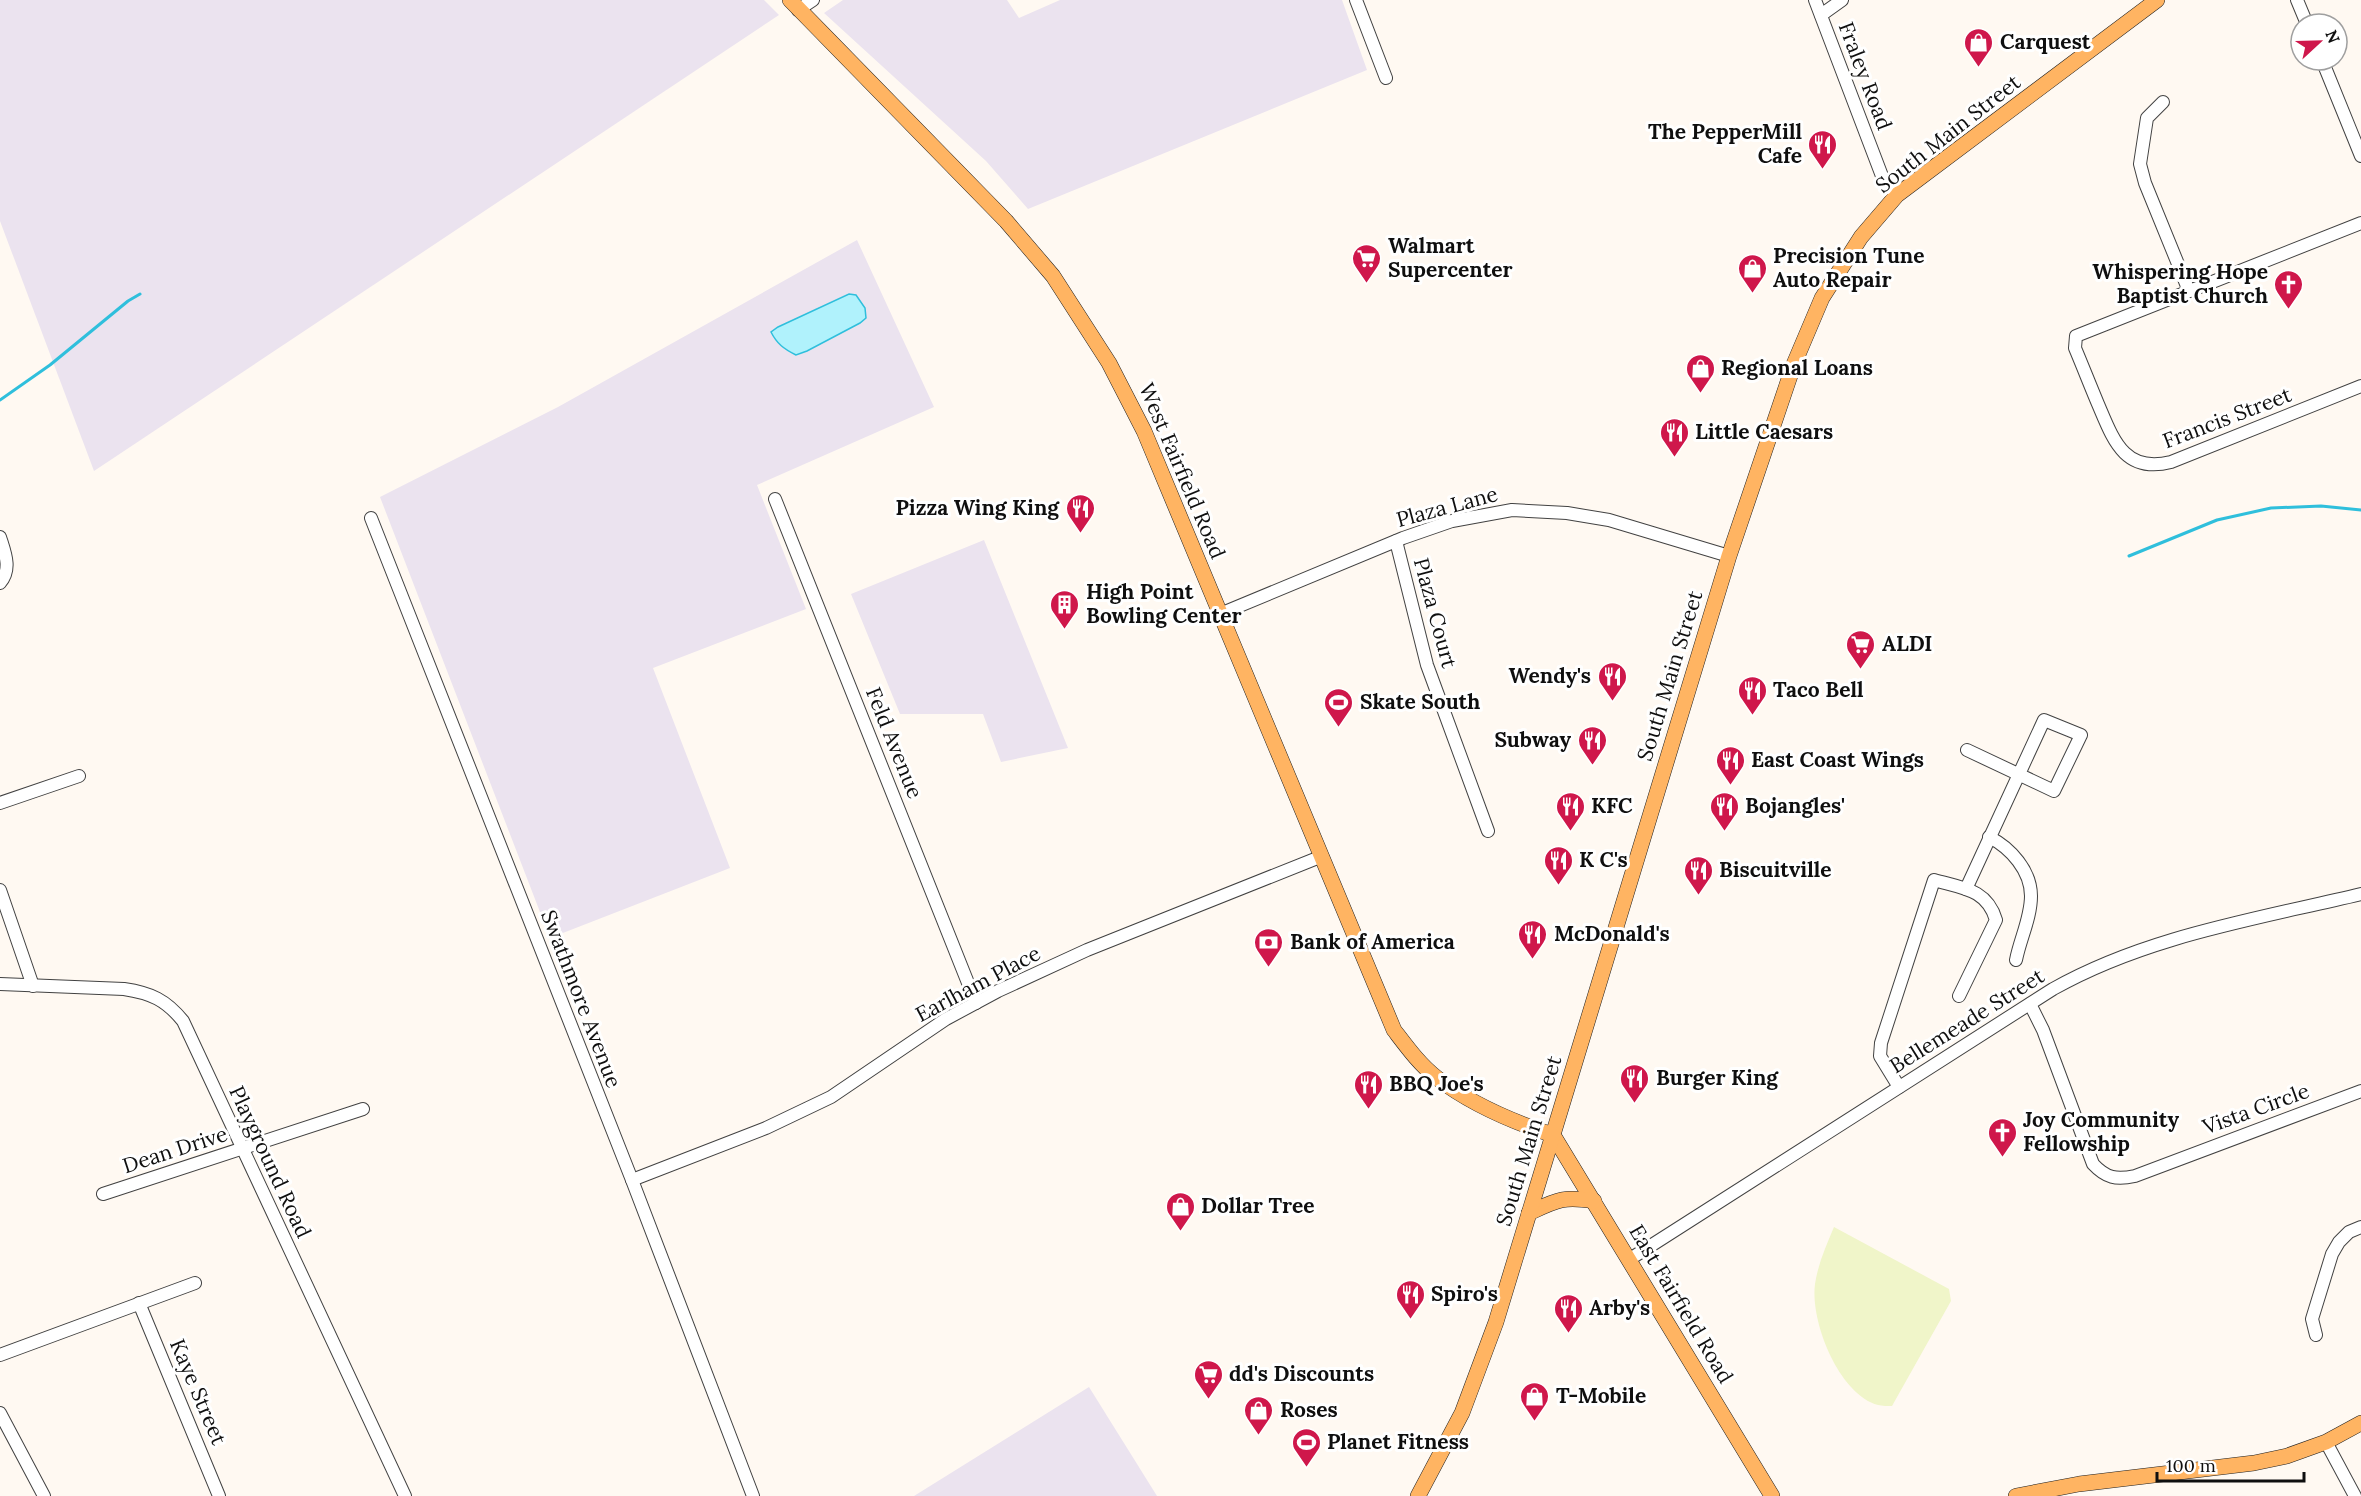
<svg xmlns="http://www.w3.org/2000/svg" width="2361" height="1496" font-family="Lora,serif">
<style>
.industrial{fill:#ebe3ef}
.pitch{fill:#f0f5c9}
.water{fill:#b0f2fc;stroke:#2fbfdc;stroke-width:1.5}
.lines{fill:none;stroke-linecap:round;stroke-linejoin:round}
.stream{stroke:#2fbfdc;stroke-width:3}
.minor-casing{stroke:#424242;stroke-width:14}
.major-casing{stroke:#202020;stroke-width:16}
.minor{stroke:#fff;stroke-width:12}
.major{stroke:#ffb462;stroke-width:15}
.labels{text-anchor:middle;stroke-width:6;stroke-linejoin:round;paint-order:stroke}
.poi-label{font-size:21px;font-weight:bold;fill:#0f0f0f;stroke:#fff;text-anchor:start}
.street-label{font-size:21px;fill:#0f0f0f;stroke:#fff}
</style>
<rect width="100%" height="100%" fill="#fff9f2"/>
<g class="industrial">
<path d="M 0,0 L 764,0 L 779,15 L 94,471 L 0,221 Z"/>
<path d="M 843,0 L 1007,0 L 1019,18 L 1060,0 L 1342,0 L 1367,70 L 1028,209 L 986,161 L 824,13 Z"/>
<path d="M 857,240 L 934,407 L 757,485 L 806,609 L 653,668 L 730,868 L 550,938 L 380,497 L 558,407 Z"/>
<path d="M 984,540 L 1068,748 L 1001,762 L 983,714 L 900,714 L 851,594 Z"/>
<path d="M 1089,1387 L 1157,1496 L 914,1496 Z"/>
</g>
<path class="pitch" d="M 1834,1227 L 1949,1289 L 1951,1301 L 1892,1406 C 1888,1406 1882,1406 1878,1405 C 1839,1394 1810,1322 1815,1284 C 1818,1264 1826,1246 1834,1227 Z"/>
<path class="water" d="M 849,294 L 856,295 L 865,308 L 866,318 L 860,323 L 807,351 L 796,355 C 784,349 777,344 771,332 L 778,327 Z"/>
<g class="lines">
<g class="stream">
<path d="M 0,400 L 50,365 L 128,301 L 140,294"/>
<path d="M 2129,556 L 2217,520 L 2271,508 L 2321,506 L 2361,510"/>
</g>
<defs>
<g id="minor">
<path d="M 1356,0 L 1386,78"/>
<path d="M 1815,0 L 1882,176 L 1897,195"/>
<path d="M 2297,0 L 2307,24"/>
<path d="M 798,10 L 813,0"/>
<path d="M 1821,15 L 1842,0"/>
<path d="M 2322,60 L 2361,156"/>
<path d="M 2163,102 L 2147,118 L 2140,164 L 2145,183 L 2189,291"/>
<path d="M 2361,223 L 2076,336 L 2075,348 C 2083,367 2090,385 2098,404 C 2113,439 2124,474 2171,462 L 2361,386"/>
<path d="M 775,499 L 976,1003"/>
<path d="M 371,518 L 632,1180 L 753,1496"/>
<path d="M 0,537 C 5,553 12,569 0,583"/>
<path d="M 1396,541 L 1427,665 L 1488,831"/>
<path d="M 1220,614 L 1403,538 L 1452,521 L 1512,510 L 1567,513 L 1609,520 L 1729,556"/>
<path d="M 0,803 L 79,776"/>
<path d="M 1989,837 C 2011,848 2031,871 2031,896 C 2031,918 2020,939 2016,960"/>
<path d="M 1966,889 L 2044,720 L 2081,735 L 2054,791 L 1967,750"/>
<path d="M 0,890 L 33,986"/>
<path d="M 0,984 L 124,989 C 151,993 166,1000 183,1021 L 405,1496"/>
<path d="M 2030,1004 L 2043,1030 L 2093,1164 C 2106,1178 2116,1180 2135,1176 L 2361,1091"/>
<path d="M 1899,1087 L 1880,1056 L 1881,1043 L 1934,880 C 1962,888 1987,889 1996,920 L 1959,996"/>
<path d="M 632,1180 L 766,1128 L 831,1097 L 946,1019 L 998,991 L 1087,950 L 1320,857"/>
<path d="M 103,1194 L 363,1109"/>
<path d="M 1630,1259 L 2053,989 C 2147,936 2257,919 2361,894"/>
<path d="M 139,1303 L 219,1496"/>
<path d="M 2316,1335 L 2312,1319 L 2332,1254 L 2339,1242 L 2349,1232 L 2361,1227"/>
<path d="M 0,1355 L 195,1283"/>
<path d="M 0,1413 L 44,1496"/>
<path d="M 2326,1442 L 2355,1496"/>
</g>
<g id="major">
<path d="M 790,0 L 1006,221 L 1053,276 L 1109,363 L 1144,431 L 1394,1030 C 1407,1047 1420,1065 1437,1078 C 1471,1104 1513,1122 1553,1135"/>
<path d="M 1553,1135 L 1772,1496"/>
<path d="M 1529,1213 C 1557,1200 1563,1196 1594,1201"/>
<path d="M 1418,1496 L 1462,1413 L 1496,1322 L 1729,556 L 1794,364 L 1822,298 L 1861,237 L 1897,195 L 2157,0"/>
<path d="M 2016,1496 L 2079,1484 L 2254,1463 L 2287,1456 L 2326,1442 L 2361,1423"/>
</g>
</defs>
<use href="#minor" class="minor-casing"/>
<use href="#major" class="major-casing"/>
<use href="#minor" class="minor"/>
<use href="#major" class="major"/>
</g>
<defs>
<symbol id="shop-pin" viewBox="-11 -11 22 30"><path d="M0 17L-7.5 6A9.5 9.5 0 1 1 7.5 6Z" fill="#cf174b" stroke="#fff"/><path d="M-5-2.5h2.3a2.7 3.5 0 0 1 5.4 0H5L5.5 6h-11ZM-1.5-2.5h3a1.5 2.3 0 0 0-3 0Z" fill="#fff"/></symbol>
<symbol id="restaurant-pin" viewBox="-11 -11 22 30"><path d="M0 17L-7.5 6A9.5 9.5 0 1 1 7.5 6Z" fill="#cf174b" stroke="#fff"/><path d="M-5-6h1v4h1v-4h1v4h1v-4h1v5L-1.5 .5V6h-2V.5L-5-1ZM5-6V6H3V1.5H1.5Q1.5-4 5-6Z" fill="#fff"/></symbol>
<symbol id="supermarket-pin" viewBox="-11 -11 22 30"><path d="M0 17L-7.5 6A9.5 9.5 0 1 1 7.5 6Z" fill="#cf174b" stroke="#fff"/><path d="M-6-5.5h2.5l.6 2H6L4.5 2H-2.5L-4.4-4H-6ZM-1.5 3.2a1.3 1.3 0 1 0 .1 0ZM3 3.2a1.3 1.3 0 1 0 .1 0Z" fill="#fff"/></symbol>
<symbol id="church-pin" viewBox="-11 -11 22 30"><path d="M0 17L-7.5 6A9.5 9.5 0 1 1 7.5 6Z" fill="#cf174b" stroke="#fff"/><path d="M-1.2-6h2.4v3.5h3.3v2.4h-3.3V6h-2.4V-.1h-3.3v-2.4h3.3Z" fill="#fff"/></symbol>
<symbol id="building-pin" viewBox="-11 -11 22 30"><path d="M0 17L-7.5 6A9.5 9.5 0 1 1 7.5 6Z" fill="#cf174b" stroke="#fff"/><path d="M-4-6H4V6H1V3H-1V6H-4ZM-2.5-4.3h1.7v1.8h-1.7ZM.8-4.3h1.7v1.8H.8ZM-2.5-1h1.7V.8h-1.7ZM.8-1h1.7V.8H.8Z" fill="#fff"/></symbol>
<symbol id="stadium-pin" viewBox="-11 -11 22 30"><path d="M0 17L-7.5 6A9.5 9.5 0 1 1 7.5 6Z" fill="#cf174b" stroke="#fff"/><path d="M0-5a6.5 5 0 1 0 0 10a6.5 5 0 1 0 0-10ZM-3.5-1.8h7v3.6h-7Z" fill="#fff"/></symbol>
<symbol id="bank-pin" viewBox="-11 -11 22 30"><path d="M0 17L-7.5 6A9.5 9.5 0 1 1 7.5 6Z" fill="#cf174b" stroke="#fff"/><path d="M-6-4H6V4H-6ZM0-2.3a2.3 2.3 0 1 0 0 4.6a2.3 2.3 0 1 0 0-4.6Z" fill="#fff"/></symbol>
</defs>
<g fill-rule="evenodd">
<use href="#shop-pin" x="1962" y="26" width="33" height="45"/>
<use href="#restaurant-pin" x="1806" y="128" width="33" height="45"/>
<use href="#supermarket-pin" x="1350" y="242" width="33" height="45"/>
<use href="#shop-pin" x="1736" y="252" width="33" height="45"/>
<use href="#church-pin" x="2272" y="268" width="33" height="45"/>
<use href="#shop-pin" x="1684" y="352" width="33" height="45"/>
<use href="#restaurant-pin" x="1658" y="416" width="33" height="45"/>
<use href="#restaurant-pin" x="1064" y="492" width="33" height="45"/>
<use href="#building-pin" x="1048" y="588" width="33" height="45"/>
<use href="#supermarket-pin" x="1844" y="628" width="33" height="45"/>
<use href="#restaurant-pin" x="1596" y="660" width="33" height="45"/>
<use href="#restaurant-pin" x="1736" y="674" width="33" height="45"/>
<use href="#stadium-pin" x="1322" y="686" width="33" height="45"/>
<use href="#restaurant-pin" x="1576" y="724" width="33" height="45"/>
<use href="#restaurant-pin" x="1714" y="744" width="33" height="45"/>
<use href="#restaurant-pin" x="1554" y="790" width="33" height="45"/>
<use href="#restaurant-pin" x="1708" y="790" width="33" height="45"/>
<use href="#restaurant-pin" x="1542" y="844" width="33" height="45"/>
<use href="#restaurant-pin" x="1682" y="854" width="33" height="45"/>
<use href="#restaurant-pin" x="1516" y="918" width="33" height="45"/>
<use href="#bank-pin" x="1252" y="926" width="33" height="45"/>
<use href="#restaurant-pin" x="1618" y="1062" width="33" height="45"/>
<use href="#restaurant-pin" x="1352" y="1068" width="33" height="45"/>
<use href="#church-pin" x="1986" y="1116" width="33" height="45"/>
<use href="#shop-pin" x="1164" y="1190" width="33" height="45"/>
<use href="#restaurant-pin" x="1394" y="1278" width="33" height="45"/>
<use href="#restaurant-pin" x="1552" y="1292" width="33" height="45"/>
<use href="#supermarket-pin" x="1192" y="1358" width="33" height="45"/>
<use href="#shop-pin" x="1518" y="1380" width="33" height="45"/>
<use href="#shop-pin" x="1242" y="1394" width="33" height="45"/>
<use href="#stadium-pin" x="1290" y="1426" width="33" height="45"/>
</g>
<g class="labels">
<g class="poi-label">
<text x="2000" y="49">Carquest</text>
<text x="1802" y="139" text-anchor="end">The PepperMill<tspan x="1802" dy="24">Cafe</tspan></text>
<text x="1388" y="253">Walmart<tspan x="1388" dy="24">Supercenter</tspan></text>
<text x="1773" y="263">Precision Tune<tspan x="1773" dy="24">Auto Repair</tspan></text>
<text x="2268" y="279" text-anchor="end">Whispering Hope<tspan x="2268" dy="24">Baptist Church</tspan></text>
<text x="1721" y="375">Regional Loans</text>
<text x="1695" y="439">Little Caesars</text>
<text x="1059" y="515" text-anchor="end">Pizza Wing King</text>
<text x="1086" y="599">High Point<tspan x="1086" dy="24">Bowling Center</tspan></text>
<text x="1882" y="651">ALDI</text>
<text x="1591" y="683" text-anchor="end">Wendy's</text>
<text x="1773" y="697">Taco Bell</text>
<text x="1360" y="709">Skate South</text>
<text x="1571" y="747" text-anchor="end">Subway</text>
<text x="1751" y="767">East Coast Wings</text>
<text x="1591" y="813">KFC</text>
<text x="1745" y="813">Bojangles'</text>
<text x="1579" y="867">K C's</text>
<text x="1719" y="877">Biscuitville</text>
<text x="1554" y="941">McDonald's</text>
<text x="1290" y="949">Bank of America</text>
<text x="1656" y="1085">Burger King</text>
<text x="1389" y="1091">BBQ Joe's</text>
<text x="2023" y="1127">Joy Community<tspan x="2023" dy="24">Fellowship</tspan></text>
<text x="1201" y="1213">Dollar Tree</text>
<text x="1431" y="1301">Spiro's</text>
<text x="1589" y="1315">Arby's</text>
<text x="1229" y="1381">dd's Discounts</text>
<text x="1556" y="1403">T-Mobile</text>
<text x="1280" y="1417">Roses</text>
<text x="1327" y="1449">Planet Fitness</text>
</g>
<g class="street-label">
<text transform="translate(1865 76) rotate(69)" y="7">Fraley Road</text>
<text transform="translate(1948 134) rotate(-38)" y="7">South Main Street</text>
<text transform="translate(2227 418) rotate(-21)" y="7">Francis Street</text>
<text transform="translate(1182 471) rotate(67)" y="7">West Fairfield Road</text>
<text transform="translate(1447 507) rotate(-15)" y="7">Plaza Lane</text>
<text transform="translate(1435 613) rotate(75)" y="7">Plaza Court</text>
<text transform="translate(1670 676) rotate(-73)" y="7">South Main Street</text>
<text transform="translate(894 743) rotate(68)" y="7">Feld Avenue</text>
<text transform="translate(978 984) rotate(-28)" y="7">Earlham Place</text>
<text transform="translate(581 999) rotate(69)" y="7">Swathmore Avenue</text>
<text transform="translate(1967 1021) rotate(-32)" y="7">Bellemeade Street</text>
<text transform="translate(2256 1109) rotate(-20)" y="7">Vista Circle</text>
<text transform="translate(1529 1141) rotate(-73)" y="7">South Main Street</text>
<text transform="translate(175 1150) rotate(-18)" y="7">Dean Drive</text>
<text transform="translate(270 1162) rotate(65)" y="7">Playground Road</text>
<text transform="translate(1681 1304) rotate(59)" y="7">East Fairfield Road</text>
<text transform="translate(198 1392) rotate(67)" y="7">Kaye Street</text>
</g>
</g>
<g transform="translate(2319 42) rotate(68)"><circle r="28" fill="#ffffff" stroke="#9f9f9f" stroke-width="1.5"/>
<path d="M0-4.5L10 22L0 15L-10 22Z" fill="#cf174b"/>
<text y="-9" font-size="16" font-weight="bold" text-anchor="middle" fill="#0f0f0f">N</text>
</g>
<path d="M2157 1472v9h147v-9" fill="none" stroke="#0f0f0f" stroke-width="3"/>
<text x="2166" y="1472" font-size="18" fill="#0f0f0f" stroke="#ffffff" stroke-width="4.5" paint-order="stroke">100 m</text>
</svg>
